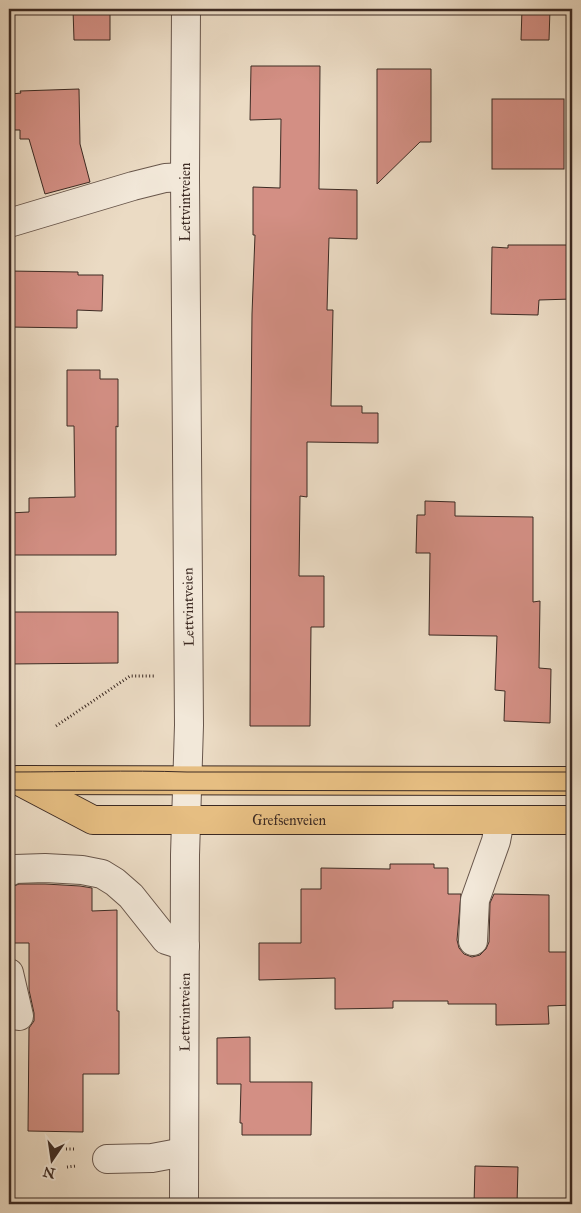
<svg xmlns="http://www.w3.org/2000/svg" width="581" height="1213" font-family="'IM FELL Great Primer',serif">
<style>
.building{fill:#d38f84;stroke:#3c2a23}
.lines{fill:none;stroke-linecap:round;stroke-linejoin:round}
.minor-casing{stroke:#68564b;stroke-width:30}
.major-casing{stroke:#3c2a23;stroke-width:30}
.path{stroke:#3c2a23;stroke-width:3;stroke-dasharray:1 2.5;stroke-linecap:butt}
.minor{stroke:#f2e8d9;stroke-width:28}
.major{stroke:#e6be82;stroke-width:28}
.tram{stroke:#3c2a23;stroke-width:1}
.labels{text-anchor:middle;stroke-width:4;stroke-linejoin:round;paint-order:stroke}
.street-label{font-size:14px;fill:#3c2a23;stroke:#f2e8d9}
</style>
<rect width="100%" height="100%" fill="#ebdbc4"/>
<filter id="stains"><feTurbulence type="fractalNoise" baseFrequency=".004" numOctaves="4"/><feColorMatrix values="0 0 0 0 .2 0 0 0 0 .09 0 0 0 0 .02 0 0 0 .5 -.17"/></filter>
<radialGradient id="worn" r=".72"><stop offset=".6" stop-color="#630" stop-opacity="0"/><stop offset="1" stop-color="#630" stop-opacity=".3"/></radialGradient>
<g class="building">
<path d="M 73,9 L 110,9 L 110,40 L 74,40 Z"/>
<path d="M 522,9 L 550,9 L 549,40 L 521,40 Z"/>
<path d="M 251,66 L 320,66 L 319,189 L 357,190 L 357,239 L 329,238 L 327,310 L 333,310 L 331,406 L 362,406 L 362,413 L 378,413 L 378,443 L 307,442 L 307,497 L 300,496 L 299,576 L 324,576 L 324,627 L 311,627 L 310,726 L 250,726 L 251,418 L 252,314 L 255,235 L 253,235 L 253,187 L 280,188 L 281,119 L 250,120 Z"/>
<path d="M 377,69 L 431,69 L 431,142 L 420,142 L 377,184 Z"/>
<path d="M 79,89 L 80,144 L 90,182 L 45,194 L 29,139 L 20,139 L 20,130 L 11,130 L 11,94 L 21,93 L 20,91 Z"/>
<rect x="492" y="99" width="72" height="70"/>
<path d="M 508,245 L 572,245 L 572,299 L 539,300 L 538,315 L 491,314 L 492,247 L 508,248 Z"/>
<path d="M 9,271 L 78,272 L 78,275 L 103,275 L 102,311 L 77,310 L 77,328 L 9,327 Z"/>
<path d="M 67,370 L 100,370 L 100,379 L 118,379 L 118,427 L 116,426 L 116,555 L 9,555 L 9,513 L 29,512 L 29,498 L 75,497 L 74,426 L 67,426 Z"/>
<path d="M 425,501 L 455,502 L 455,516 L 533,517 L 533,602 L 540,601 L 539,668 L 551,669 L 550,723 L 504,721 L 505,691 L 495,690 L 497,636 L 429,635 L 430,553 L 416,553 L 417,515 L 425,515 Z"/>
<path d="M 9,612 L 118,612 L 118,663 L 9,664 Z"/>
<path d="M 390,864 L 434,864 L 434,868 L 448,868 L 448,894 L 461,894 L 457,940 L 459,948 L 464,954 L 472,957 L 480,955 L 486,949 L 489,942 L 490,903 L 494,894 L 549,895 L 549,952 L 572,952 L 572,1005 L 548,1006 L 549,1024 L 496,1025 L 496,1004 L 448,1004 L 448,1001 L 393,1001 L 393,1008 L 335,1009 L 335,978 L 259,980 L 259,943 L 301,943 L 301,889 L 321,889 L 321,868 L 390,869 Z"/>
<path d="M 19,884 L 45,884 L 80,886 L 92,888 L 92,911 L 117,910 L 117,1011 L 119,1011 L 119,1074 L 83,1074 L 83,1132 L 28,1131 L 29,1028 L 34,1021 L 34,1013 L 29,990 L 29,943 L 9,943 L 9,888 Z"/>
<path d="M 250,1037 L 250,1082 L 312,1082 L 311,1135 L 242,1135 L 242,1123 L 240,1123 L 241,1084 L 217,1084 L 217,1038 Z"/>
<path d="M 475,1166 L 518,1167 L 517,1204 L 474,1204 Z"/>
</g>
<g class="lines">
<defs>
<g id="minor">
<path d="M 9,223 L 133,186 L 165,178 L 185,177"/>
<path d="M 9,872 L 15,869 L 45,868 L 82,870 L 102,874 L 115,882 L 131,896 L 166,940 L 185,946"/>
<path d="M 473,941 L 475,900 L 496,841 L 500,820"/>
<path d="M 9,973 L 19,1016"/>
<path d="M 107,1159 L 152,1158 L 184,1152"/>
<path id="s1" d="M 184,1204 L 185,855 L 189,725 L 185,177 L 186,9"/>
</g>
<g id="major">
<path id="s2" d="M 17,780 L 93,820 L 572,820"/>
<path d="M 20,780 L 572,781"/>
</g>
</defs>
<use href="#minor" class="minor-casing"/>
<use href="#major" class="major-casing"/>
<g class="path">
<path d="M 56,726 L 130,676 L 155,676"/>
<path d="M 66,1149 L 76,1149"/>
<path d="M 67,1167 L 76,1166"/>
</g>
<use href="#minor" class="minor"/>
<use href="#major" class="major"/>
<g class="tram">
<path d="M 9,772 C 68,772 128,770 187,772 L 572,772"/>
<path d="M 9,790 L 572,791"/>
</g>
</g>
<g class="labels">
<g class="street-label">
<text transform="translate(185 202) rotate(-90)" y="5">Lettvintveien</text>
<text transform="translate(188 607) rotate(-91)" y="5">Lettvintveien</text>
<text dy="5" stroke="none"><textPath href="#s2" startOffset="282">Grefsenveien</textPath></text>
<text dy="5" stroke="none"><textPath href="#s1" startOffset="192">Lettvintveien</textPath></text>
</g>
</g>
<rect width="581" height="1213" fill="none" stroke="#ebdbc4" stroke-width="30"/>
<rect x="10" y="10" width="561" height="1193" fill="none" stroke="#3c2a23" stroke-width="2.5"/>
<rect x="15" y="15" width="551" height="1183" fill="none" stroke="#3c2a23"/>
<g transform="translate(52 1160) rotate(193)" stroke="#f2e8d9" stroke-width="4" paint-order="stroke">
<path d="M0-4L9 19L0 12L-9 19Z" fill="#3c2a23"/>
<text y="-8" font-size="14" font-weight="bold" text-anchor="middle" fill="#3c2a23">N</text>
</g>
<rect width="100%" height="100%" filter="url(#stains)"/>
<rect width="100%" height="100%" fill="url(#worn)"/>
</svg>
